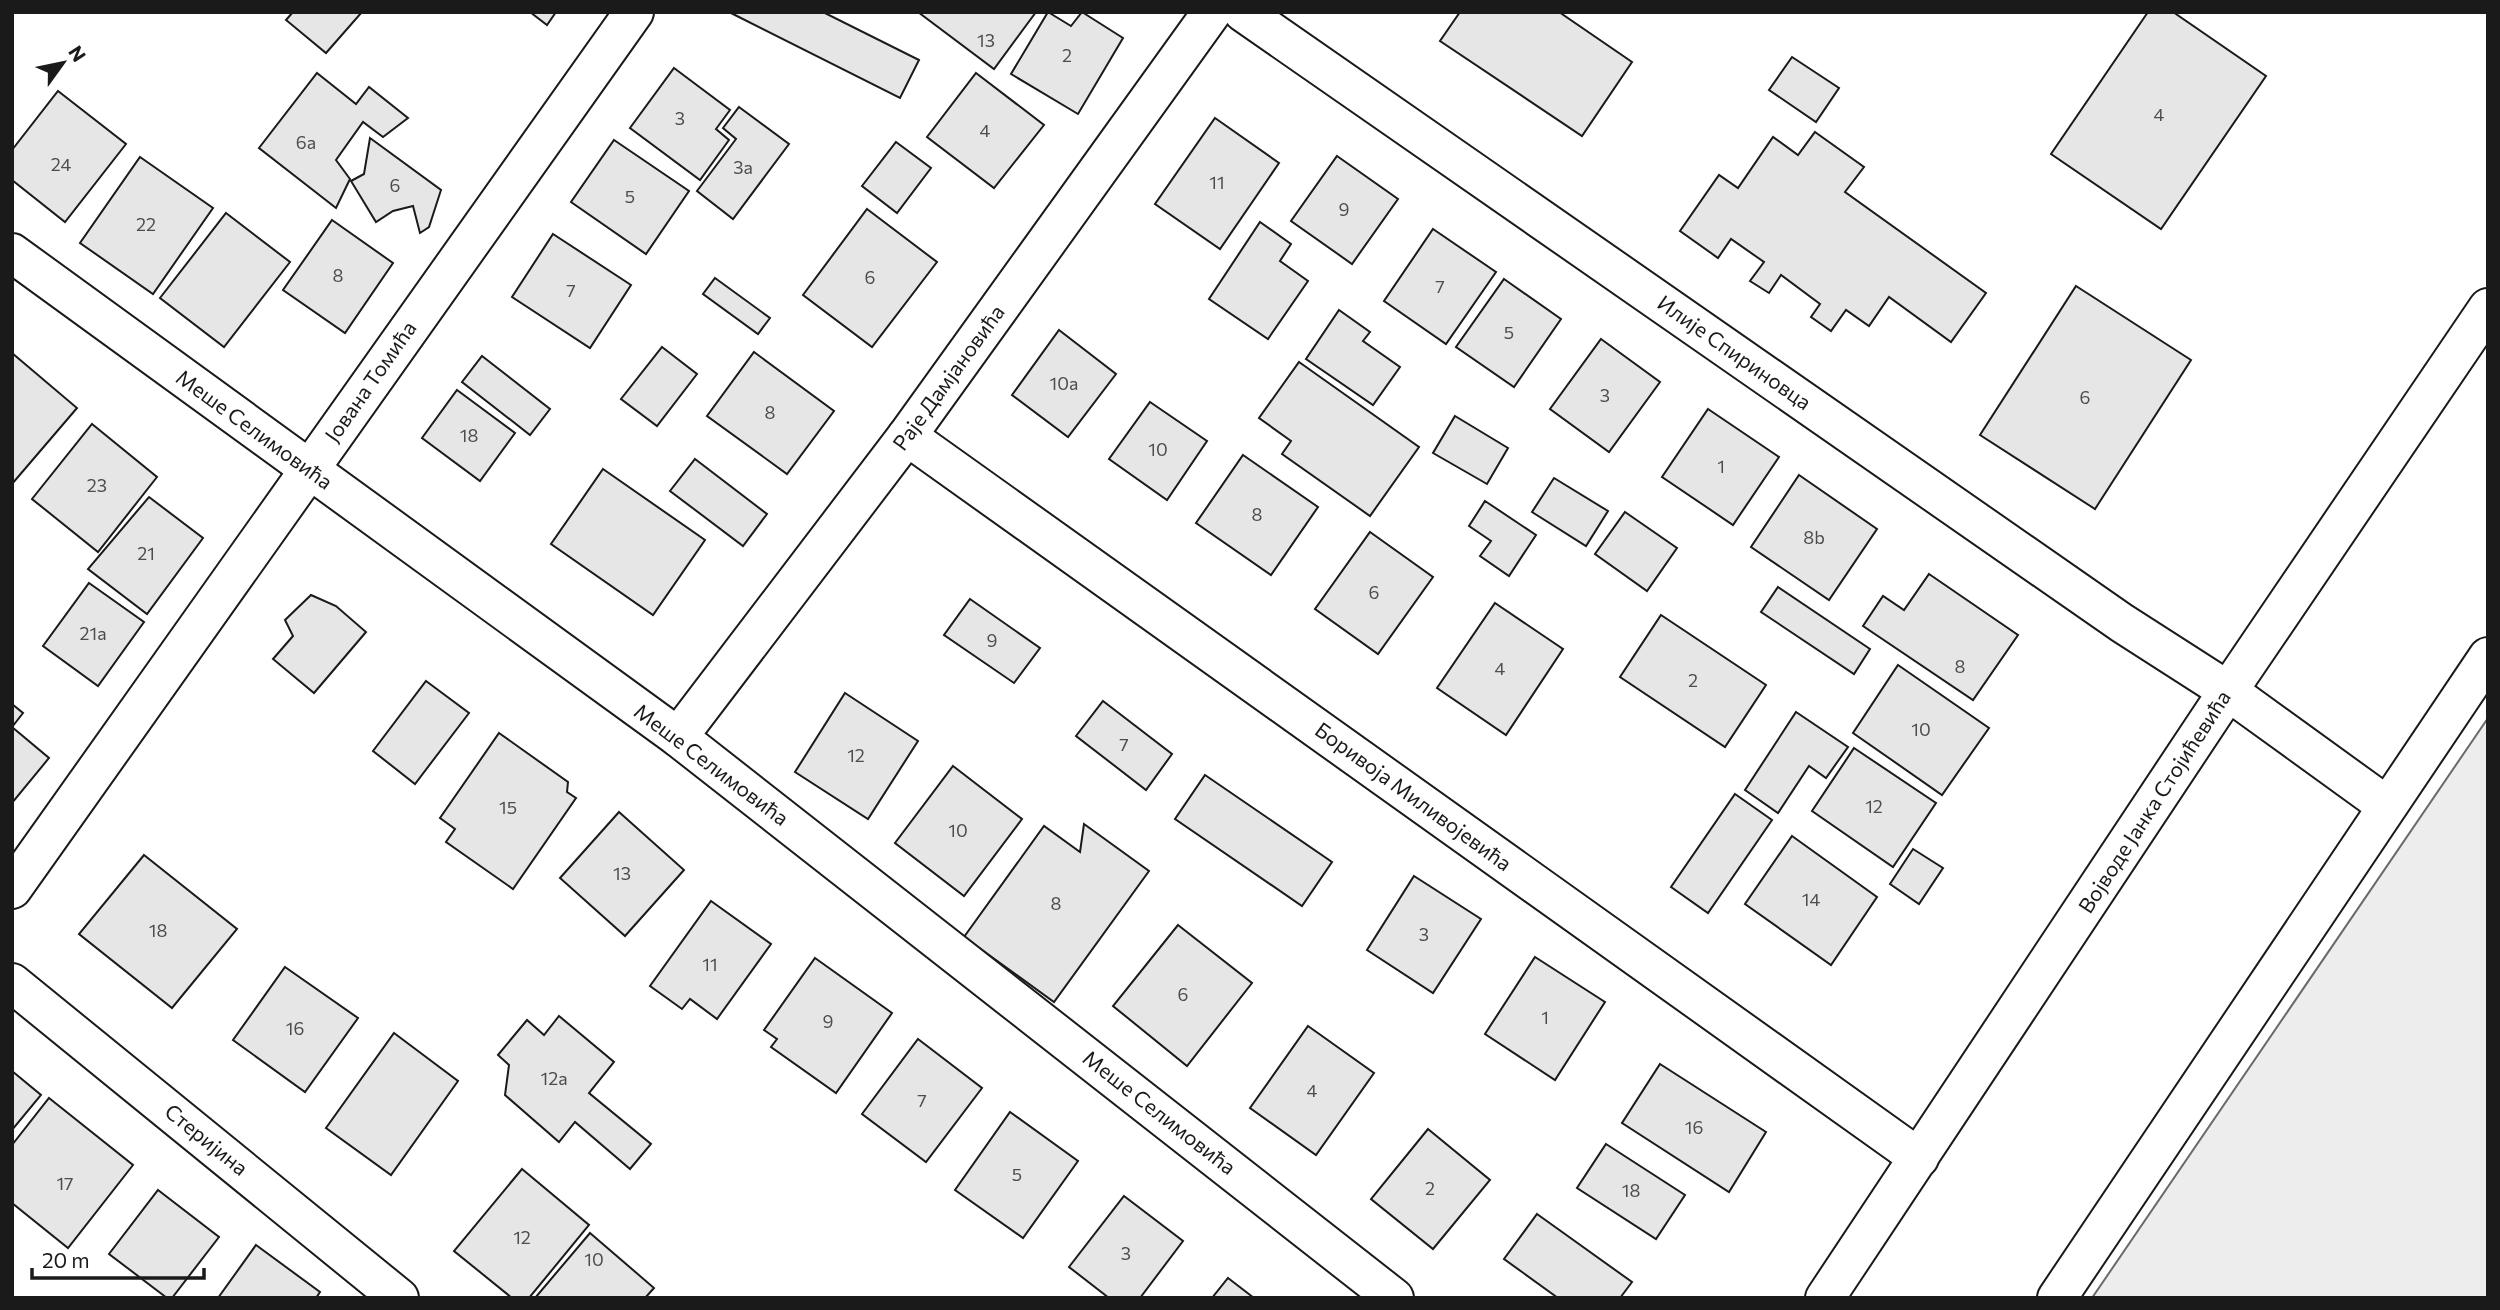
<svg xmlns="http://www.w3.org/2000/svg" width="2500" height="1310" font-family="Commissioner,sans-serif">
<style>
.parking{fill:#ededed;stroke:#6a6a6a;stroke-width:2}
.building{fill:#e6e6e6;stroke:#1a1a1a;stroke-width:2}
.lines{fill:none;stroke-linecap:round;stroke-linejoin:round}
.minor-casing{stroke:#1a1a1a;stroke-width:42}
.minor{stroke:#fff;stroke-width:38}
.labels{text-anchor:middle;stroke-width:5;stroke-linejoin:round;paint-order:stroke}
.number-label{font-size:18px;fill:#4d4d4d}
.street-label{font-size:21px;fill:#1a1a1a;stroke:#fff}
</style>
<rect width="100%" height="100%" fill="#fff"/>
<path class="parking" d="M 2488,718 L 2488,1298 L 2092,1298 Z"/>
<g class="building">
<path d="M 293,12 L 362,12 L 326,53 L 286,20 Z"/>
<path d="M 530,12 L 556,12 L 547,25 Z"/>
<path d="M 729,12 L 823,12 L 919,60 L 900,98 Z"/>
<path d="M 918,12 L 1036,12 L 994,69 Z"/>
<path d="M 1048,12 L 1071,26 L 1082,12 L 1123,38 L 1078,114 L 1011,74 Z"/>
<path d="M 1460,12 L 1559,12 L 1632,62 L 1582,136 L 1440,41 Z"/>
<path d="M 2148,12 L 2173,12 L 2266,76 L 2161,229 L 2051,154 Z"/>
<path d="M 1792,57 L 1839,88 L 1816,122 L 1769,90 Z"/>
<path d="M 674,68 L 730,110 L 716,129 L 729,140 L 700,180 L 630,128 Z"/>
<path d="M 317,73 L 356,104 L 369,87 L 408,118 L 383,137 L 363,122 L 336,160 L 350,179 L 336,208 L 259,148 Z"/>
<path d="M 976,73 L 1044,125 L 994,188 L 927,137 Z"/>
<path d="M 58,91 L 126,144 L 65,222 L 12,180 L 12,150 Z"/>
<path d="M 739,107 L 789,144 L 733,219 L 697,191 L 736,139 L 723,128 Z"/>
<path d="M 1215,118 L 1279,163 L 1220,249 L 1155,204 Z"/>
<path d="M 1815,132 L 1864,167 L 1845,192 L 1986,293 L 1951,342 L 1889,297 L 1869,326 L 1846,310 L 1831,331 L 1811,317 L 1820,304 L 1781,275 L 1769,293 L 1750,281 L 1764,262 L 1731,239 L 1718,258 L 1680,231 L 1719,175 L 1738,188 L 1773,137 L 1798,155 Z"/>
<path d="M 370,138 L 441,190 L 429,227 L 420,233 L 413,206 L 393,211 L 376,222 L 351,181 L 364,174 Z"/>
<path d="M 614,140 L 689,191 L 646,254 L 571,202 Z"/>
<path d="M 896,142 L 931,168 L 897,213 L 862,186 Z"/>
<path d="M 1337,156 L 1398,199 L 1352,264 L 1291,221 Z"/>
<path d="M 140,157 L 213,208 L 153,294 L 80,243 Z"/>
<path d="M 867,209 L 937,262 L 872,347 L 803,295 Z"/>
<path d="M 226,213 L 290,262 L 224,347 L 160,298 Z"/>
<path d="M 332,220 L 393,263 L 345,333 L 283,290 Z"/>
<path d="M 1260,222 L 1291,244 L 1280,261 L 1308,281 L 1268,339 L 1209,299 Z"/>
<path d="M 1433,229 L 1496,272 L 1446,344 L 1384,301 Z"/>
<path d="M 553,234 L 631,285 L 590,348 L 512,297 Z"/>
<path d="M 715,278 L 770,318 L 758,334 L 703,294 Z"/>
<path d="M 1504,279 L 1561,319 L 1514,387 L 1456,347 Z"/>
<path d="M 2076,286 L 2191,360 L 2095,509 L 1980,435 Z"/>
<path d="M 1339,310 L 1370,332 L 1363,341 L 1400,367 L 1373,405 L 1306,359 Z"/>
<path d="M 1059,330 L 1116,374 L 1068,437 L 1012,395 Z"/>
<path d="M 1601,339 L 1660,382 L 1609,452 L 1550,409 Z"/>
<path d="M 662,347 L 697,374 L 657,426 L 621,399 Z"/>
<path d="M 754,352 L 834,411 L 787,474 L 707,416 Z"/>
<path d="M 12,353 L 77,408 L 12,484 Z"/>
<path d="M 482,356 L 550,409 L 530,435 L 462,382 Z"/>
<path d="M 1299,362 L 1419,447 L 1370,516 L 1282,454 L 1291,441 L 1259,418 Z"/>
<path d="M 457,390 L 515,433 L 480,481 L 422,438 Z"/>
<path d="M 1150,402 L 1207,441 L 1167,500 L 1109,459 Z"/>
<path d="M 1708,409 L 1779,457 L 1733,525 L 1662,477 Z"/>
<path d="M 1455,416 L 1508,448 L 1487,484 L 1433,453 Z"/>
<path d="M 92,424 L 157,477 L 98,552 L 32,499 Z"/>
<path d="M 1243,455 L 1318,507 L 1271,575 L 1196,523 Z"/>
<path d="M 695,459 L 767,514 L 743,546 L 670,491 Z"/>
<path d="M 603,469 L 705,540 L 653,615 L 551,544 Z"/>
<path d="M 1799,475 L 1877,529 L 1829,600 L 1751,547 Z"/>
<path d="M 1554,478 L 1608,511 L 1586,546 L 1532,512 Z"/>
<path d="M 149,497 L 203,538 L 147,614 L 88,569 Z"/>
<path d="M 1485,501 L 1536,535 L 1509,576 L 1480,556 L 1491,541 L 1469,526 Z"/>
<path d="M 1625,512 L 1677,548 L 1647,591 L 1595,554 Z"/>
<path d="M 1370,532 L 1433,577 L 1378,654 L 1315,609 Z"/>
<path d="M 1929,574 L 2018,635 L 1973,700 L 1863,626 L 1883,596 L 1904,610 Z"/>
<path d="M 89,583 L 144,622 L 98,686 L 43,646 Z"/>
<path d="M 1778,587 L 1870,649 L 1854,674 L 1761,612 Z"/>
<path d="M 311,595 L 336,606 L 366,632 L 314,693 L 273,659 L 293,636 L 285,620 Z"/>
<path d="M 970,599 L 1040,648 L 1014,683 L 944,635 Z"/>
<path d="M 1495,603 L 1563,649 L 1506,735 L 1437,688 Z"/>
<path d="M 1661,615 L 1766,685 L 1725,747 L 1620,677 Z"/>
<path d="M 1898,665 L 1989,728 L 1942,795 L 1853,733 Z"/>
<path d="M 426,681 L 469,713 L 415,784 L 373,751 Z"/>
<path d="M 845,693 L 918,741 L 868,819 L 795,772 Z"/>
<path d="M 1103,701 L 1172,754 L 1146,790 L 1076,736 Z"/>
<path d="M 12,704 L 23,713 L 12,727 Z"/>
<path d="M 1796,712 L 1848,747 L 1826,778 L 1809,766 L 1778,813 L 1745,790 Z"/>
<path d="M 12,727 L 49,758 L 12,803 Z"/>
<path d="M 499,733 L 568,782 L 567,792 L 576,798 L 513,889 L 446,842 L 455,829 L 440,818 Z"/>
<path d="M 1854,748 L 1936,803 L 1893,867 L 1812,811 Z"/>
<path d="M 953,766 L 1022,819 L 964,896 L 895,843 Z"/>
<path d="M 1205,775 L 1332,862 L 1302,906 L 1175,819 Z"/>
<path d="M 1735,794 L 1772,820 L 1708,913 L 1671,887 Z"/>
<path d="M 619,812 L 684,870 L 625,936 L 560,878 Z"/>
<path d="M 1084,824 L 1149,871 L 1054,1002 L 964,937 L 1044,826 L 1080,852 Z"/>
<path d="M 1792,836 L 1877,897 L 1831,965 L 1745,904 Z"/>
<path d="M 1913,849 L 1943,868 L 1919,904 L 1890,884 Z"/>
<path d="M 144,855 L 237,929 L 172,1008 L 79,934 Z"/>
<path d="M 1414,876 L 1481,919 L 1433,993 L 1367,950 Z"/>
<path d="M 711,901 L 771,944 L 717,1019 L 690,999 L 682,1009 L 650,986 Z"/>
<path d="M 1178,925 L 1252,983 L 1187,1066 L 1113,1006 Z"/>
<path d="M 1535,957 L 1605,1002 L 1555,1080 L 1485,1034 Z"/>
<path d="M 815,958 L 892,1013 L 836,1093 L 771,1047 L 777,1039 L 764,1030 Z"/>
<path d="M 285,967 L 358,1018 L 305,1092 L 233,1040 Z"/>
<path d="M 559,1016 L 614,1062 L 589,1093 L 651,1144 L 630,1169 L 575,1122 L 559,1142 L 505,1095 L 509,1065 L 498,1055 L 527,1020 L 544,1035 Z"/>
<path d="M 1308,1026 L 1374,1073 L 1316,1155 L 1250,1108 Z"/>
<path d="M 394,1033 L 458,1081 L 391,1175 L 326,1128 Z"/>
<path d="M 918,1039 L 982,1088 L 926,1162 L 862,1114 Z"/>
<path d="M 1660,1064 L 1766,1132 L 1729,1192 L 1622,1123 Z"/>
<path d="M 12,1071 L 41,1095 L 12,1130 Z"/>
<path d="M 49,1098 L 133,1165 L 68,1248 L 12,1203 L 12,1145 Z"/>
<path d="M 1010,1112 L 1078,1161 L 1023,1238 L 955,1190 Z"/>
<path d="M 1428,1129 L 1490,1180 L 1433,1249 L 1371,1199 Z"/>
<path d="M 1606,1144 L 1685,1195 L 1656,1239 L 1577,1188 Z"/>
<path d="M 522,1169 L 589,1225 L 529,1298 L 512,1298 L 454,1251 Z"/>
<path d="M 158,1190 L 219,1237 L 172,1298 L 167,1298 L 109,1254 Z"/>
<path d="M 1124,1196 L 1183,1241 L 1140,1298 L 1109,1298 L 1069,1267 Z"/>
<path d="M 1537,1214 L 1632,1282 L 1620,1298 L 1558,1298 L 1504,1259 Z"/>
<path d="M 590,1233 L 654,1288 L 645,1298 L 535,1298 Z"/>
<path d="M 256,1245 L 320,1292 L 316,1298 L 218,1298 Z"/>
<path d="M 1228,1278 L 1254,1298 L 1212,1298 Z"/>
</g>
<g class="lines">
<defs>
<g id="minor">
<path d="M 1243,12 L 2122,623 L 2228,691 L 2387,806"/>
<path d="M 12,253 L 678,737 L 1394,1298"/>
<path d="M 907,436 L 1919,1158"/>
<path d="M 678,737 L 907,436 L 1212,12"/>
<path d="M 12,889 L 634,12"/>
<path d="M 12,983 L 399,1298"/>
<path d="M 1825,1298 L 2228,691 L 2488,308"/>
<path d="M 2057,1298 L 2488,657"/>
</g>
</defs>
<use href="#minor" class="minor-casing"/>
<use href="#minor" class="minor"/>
</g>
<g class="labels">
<g class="number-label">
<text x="986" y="47">13</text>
<text x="1067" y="62">2</text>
<text x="2159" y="121">4</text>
<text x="680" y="125">3</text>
<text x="985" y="137">4</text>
<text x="306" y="149">6a</text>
<text x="61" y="171">24</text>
<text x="743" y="174">3a</text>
<text x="1217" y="189">11</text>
<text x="395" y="192">6</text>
<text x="630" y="203">5</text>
<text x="1344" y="216">9</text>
<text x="146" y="231">22</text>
<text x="338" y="282">8</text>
<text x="870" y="284">6</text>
<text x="1440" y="293">7</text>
<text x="571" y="297">7</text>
<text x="1509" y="339">5</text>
<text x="1064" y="390">10a</text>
<text x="1605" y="402">3</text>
<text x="2085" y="404">6</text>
<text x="770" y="419">8</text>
<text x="469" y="442">18</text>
<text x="1158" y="456">10</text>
<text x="1721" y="473">1</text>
<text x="97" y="492">23</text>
<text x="1257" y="521">8</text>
<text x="1814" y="544">8b</text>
<text x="146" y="560">21</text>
<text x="1374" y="599">6</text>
<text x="93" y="640">21a</text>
<text x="992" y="647">9</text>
<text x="1960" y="673">8</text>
<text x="1500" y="675">4</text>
<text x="1693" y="687">2</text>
<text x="1921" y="736">10</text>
<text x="1124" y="751">7</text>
<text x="856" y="762">12</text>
<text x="1874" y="813">12</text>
<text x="508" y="814">15</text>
<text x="958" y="837">10</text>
<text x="622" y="880">13</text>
<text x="1811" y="906">14</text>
<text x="1056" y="910">8</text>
<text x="158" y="937">18</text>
<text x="1424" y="941">3</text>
<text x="710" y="971">11</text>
<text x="1183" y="1001">6</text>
<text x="1545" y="1024">1</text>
<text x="828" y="1028">9</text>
<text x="295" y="1035">16</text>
<text x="554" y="1085">12a</text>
<text x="1312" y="1097">4</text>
<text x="922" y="1107">7</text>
<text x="1694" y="1134">16</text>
<text x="1017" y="1181">5</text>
<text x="65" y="1190">17</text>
<text x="1430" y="1195">2</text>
<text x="1631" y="1197">18</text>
<text x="522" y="1244">12</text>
<text x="1126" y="1260">3</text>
<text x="594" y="1266">10</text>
</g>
<g class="street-label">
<text transform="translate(1734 353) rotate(35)" y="7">Илије Спириновца</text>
<text transform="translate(949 378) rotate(-54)" y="7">Раје Дамјановића</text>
<text transform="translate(371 382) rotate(-55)" y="7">Јована Томића</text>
<text transform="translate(254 430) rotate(36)" y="7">Меше Селимовића</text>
<text transform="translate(711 765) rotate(37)" y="7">Меше Селимовића</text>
<text transform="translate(1413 797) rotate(36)" y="7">Боривоја Миливојевића</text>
<text transform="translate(2155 802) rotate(-57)" y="7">Војводе Јанка Стојићевића</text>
<text transform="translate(1159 1113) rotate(38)" y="7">Меше Селимовића</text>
<text transform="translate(206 1140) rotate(39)" y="7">Стеријина</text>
</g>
</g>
<rect width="2500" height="1310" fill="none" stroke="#1a1a1a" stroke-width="28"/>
<g transform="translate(63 63) rotate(57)" stroke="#ffffff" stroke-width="5" paint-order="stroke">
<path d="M0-5L12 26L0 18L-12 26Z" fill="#1a1a1a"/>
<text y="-10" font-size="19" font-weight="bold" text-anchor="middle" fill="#1a1a1a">N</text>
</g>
<path d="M32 1268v10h172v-10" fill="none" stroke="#1a1a1a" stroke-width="3.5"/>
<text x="42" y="1268" font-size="21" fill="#1a1a1a" stroke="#ffffff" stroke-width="5" paint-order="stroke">20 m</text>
</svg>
